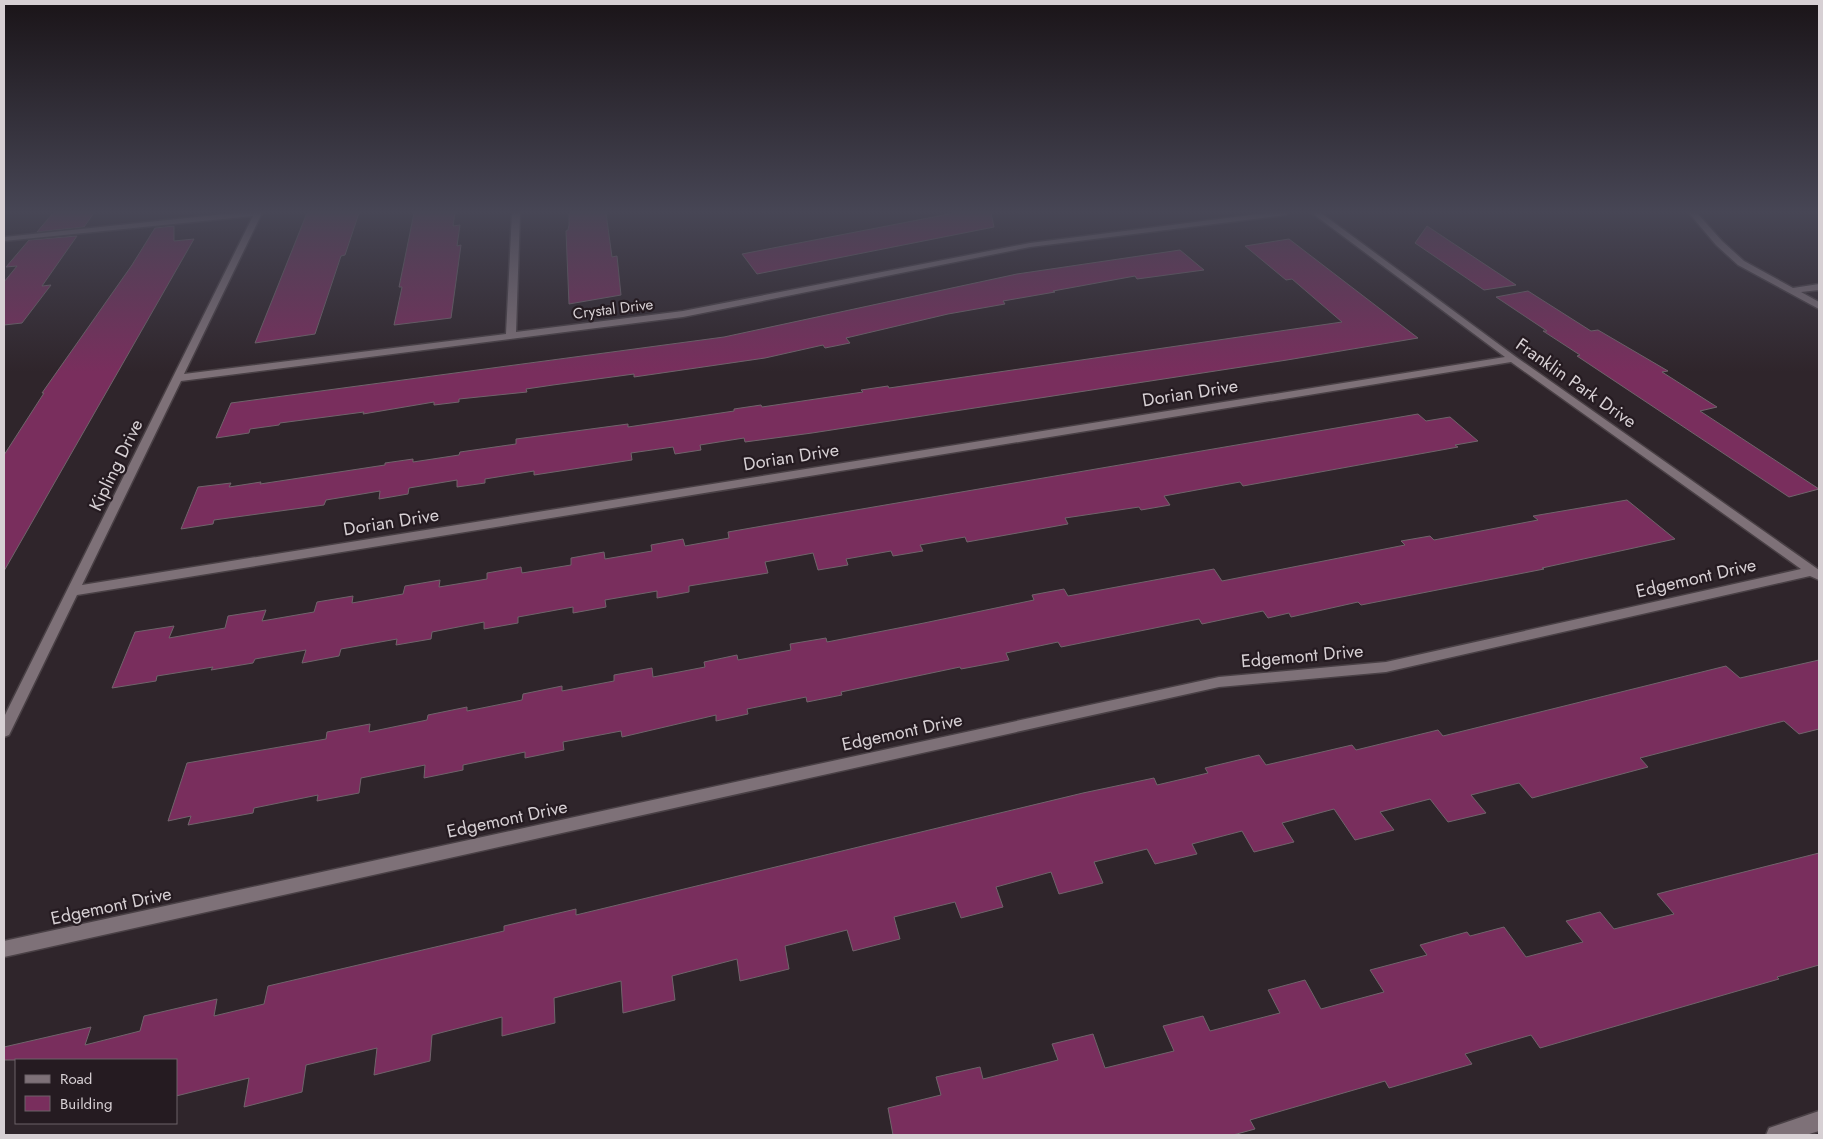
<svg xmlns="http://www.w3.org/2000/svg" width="1823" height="1139" font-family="Jost,sans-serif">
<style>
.building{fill:#792e5d;stroke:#70646b}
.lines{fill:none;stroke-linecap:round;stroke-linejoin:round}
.minor-casing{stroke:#494045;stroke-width:3}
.minor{fill:#7e7178;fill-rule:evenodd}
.labels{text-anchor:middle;stroke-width:4.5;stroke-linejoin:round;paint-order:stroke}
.far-street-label{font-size:15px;fill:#d7d0d4;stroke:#251b21}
.street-label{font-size:18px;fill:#d7d0d4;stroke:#251b21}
</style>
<rect width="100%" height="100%" fill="#2f252b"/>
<g class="building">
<path d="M 53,213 L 94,213 L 84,227 L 37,232 Z"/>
<path d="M 307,213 L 359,213 L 345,255 L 341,256 L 315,334 L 255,343 Z"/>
<path d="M 414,213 L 455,213 L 453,226 L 460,225 L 457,246 L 461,245 L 451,318 L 394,325 L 402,287 L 399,287 Z"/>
<path d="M 569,213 L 606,213 L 612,257 L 617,256 L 621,295 L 569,304 L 566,231 L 568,230 L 569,225 Z"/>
<path d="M 954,213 L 991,213 L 994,227 L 757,274 L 742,254 Z"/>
<path d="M 174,226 L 174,241 L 194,239 L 4,571 L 4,455 L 44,393 L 42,393 L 132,265 L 155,228 Z"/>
<path d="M 1427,226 L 1516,285 L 1484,290 L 1415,243 Z"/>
<path d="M 77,236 L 42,286 L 51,285 L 22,323 L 4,325 L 4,282 L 17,266 L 6,267 L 29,240 Z"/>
<path d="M 1289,239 L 1418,338 L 1287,360 L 812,433 L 745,442 L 744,438 L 700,445 L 701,450 L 675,454 L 673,447 L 631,453 L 632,460 L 534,475 L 534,471 L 485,479 L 485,483 L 457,487 L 457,480 L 409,488 L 408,494 L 379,499 L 380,491 L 326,500 L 324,505 L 214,520 L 213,524 L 181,529 L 198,487 L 231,483 L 229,487 L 261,482 L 260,484 L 385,465 L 385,463 L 413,459 L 413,462 L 459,455 L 460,452 L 516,444 L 516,439 L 628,424 L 628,427 L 734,411 L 734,409 L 761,405 L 762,407 L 863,392 L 861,390 L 888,386 L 889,388 L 1342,322 L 1292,279 L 1286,280 L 1245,246 Z"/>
<path d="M 1180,250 L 1204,270 L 1137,279 L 1135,276 L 1053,291 L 1055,292 L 1003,301 L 1005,304 L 948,314 L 846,338 L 850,343 L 825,348 L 823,345 L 765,358 L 634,377 L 634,374 L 553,385 L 526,389 L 527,392 L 459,399 L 459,402 L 434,405 L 434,402 L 363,414 L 364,412 L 280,423 L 279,425 L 250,429 L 249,433 L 216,438 L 231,403 L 724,337 L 1017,274 Z"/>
<path d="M 1528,291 L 1591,331 L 1598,330 L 1668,371 L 1662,372 L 1717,407 L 1700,411 L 1819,489 L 1789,497 L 1577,356 L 1580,355 L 1543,331 L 1547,331 L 1496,297 Z"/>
<path d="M 1418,414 L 1426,421 L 1450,417 L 1478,441 L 1455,445 L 1458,447 L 1243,486 L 1240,482 L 1164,496 L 1170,505 L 1141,510 L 1139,507 L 1065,518 L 1068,524 L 967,542 L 965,537 L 920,545 L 923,551 L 893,556 L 891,551 L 846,559 L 848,565 L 818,570 L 813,553 L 765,562 L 768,573 L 689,586 L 689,592 L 657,598 L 657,591 L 605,600 L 606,607 L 573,613 L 573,607 L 518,617 L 518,623 L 484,629 L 484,622 L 432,632 L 431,639 L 396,645 L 397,639 L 341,649 L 339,656 L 302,663 L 306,650 L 255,659 L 253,663 L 211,670 L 213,667 L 157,676 L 156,681 L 112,688 L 135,632 L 174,626 L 169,638 L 225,628 L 228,616 L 266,610 L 262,621 L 314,612 L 317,602 L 353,596 L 352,603 L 403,594 L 405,586 L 440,580 L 439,587 L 487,579 L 487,573 L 521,567 L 522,573 L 571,565 L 571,558 L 604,552 L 605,559 L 652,551 L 651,545 L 683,539 L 685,546 L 729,538 L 728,532 L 774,524 Z"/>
<path d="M 1627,500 L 1675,539 L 1542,568 L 1544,569 L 1361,605 L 1358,602 L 1291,617 L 1289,613 L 1268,618 L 1263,611 L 1202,624 L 1199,619 L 1061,647 L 1058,642 L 1006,653 L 1009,660 L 961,669 L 960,667 L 841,692 L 842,695 L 807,702 L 806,697 L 747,709 L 748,714 L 716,721 L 716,715 L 622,737 L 621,731 L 563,742 L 564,750 L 525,758 L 525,752 L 463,765 L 463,770 L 424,778 L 425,765 L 361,778 L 359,793 L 317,801 L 318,795 L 254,808 L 253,813 L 188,825 L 191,816 L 168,821 L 187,763 L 326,739 L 327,732 L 370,724 L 369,732 L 427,720 L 428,715 L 467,707 L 467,711 L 522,700 L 523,694 L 562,686 L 562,691 L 614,681 L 614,675 L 652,668 L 653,677 L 705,667 L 704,662 L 737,655 L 738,660 L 791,650 L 790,644 L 826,638 L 827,642 L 924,623 L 1034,600 L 1032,595 L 1064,589 L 1068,596 L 1214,569 L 1222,581 L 1405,545 L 1401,541 L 1430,536 L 1434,540 L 1538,520 L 1533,516 Z"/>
<path d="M 1819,660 L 1819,729 L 1799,734 L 1784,721 L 1640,758 L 1648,767 L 1532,798 L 1519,783 L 1471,795 L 1486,813 L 1448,822 L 1430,799 L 1380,812 L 1394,830 L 1355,840 L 1334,809 L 1282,823 L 1294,842 L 1254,852 L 1242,831 L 1192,844 L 1197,854 L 1155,864 L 1147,849 L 1094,862 L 1103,883 L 1059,894 L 1051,872 L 996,887 L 1003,907 L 961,918 L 955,902 L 894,917 L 900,939 L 853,951 L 847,930 L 785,946 L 789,969 L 740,981 L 737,959 L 672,976 L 675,1000 L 623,1013 L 621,981 L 554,998 L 555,1023 L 502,1036 L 502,1017 L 432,1035 L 430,1061 L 374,1075 L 377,1048 L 306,1065 L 302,1092 L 244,1107 L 249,1078 L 176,1096 L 176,1060 L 4,1060 L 4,1047 L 91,1027 L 85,1045 L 140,1031 L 144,1016 L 217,999 L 214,1016 L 264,1004 L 268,986 L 504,931 L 504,926 L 576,909 L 576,915 L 1083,793 L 1154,778 L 1157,785 L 1208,773 L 1205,768 L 1259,755 L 1266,765 L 1352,745 L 1356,750 L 1438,730 L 1443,736 L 1726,666 L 1740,678 Z"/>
<path d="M 1819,853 L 1819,965 L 1777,977 L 1779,979 L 1540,1048 L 1531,1035 L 1465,1054 L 1472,1064 L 1389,1088 L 1385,1081 L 1250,1120 L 1255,1129 L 1233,1135 L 893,1135 L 888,1108 L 941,1095 L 936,1077 L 980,1067 L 983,1079 L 1058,1060 L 1052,1044 L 1093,1034 L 1105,1068 L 1174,1051 L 1163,1026 L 1203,1016 L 1210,1031 L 1280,1013 L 1268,990 L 1305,980 L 1321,1009 L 1384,992 L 1370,970 L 1427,955 L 1420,945 L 1467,932 L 1470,936 L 1504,927 L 1526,957 L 1583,942 L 1566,921 L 1600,912 L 1614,929 L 1674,914 L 1657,894 Z"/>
</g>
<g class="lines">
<defs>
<g id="minor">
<path d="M 235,213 L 262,213 L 184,374 L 506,334 L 512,213 L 520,213 L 516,332 L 683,311 L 1030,243 L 1266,213 L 1289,213 L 1285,215 L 1030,247 L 683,317 L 181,381 L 82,585 L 1505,357 L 1312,213 L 1321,213 L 1516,357 L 1819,570 L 1819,580 L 1810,576 L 1386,672 L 1219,687 L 4,957 L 4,941 L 1219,677 L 1386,662 L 1801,569 L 1511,362 L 77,595 L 11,731 L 9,735 L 4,737 L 4,717 L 253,216 L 4,241 L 4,237 Z"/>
<path d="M 1689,213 L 1697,213 L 1722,241 L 1744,261 L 1793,288 L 1819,284 L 1819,290 L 1801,292 L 1819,302 L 1819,309 L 1738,265 L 1716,245 Z"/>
<path d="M 1819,1111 L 1819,1131 L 1806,1135 L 1766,1135 L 1769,1128 Z"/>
</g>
</defs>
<use href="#minor" class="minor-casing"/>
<use href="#minor" class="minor"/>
</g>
<linearGradient id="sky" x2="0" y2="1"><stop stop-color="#1a1418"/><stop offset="0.57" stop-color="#474655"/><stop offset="1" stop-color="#474655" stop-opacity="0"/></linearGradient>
<rect width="1823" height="372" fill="url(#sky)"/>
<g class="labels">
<g class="far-street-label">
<text transform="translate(613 309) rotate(-7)" y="5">Crystal Drive</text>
</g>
<g class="street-label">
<text transform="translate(1576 383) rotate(35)" y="6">Franklin Park Drive</text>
<text transform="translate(1190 393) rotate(-9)" y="6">Dorian Drive</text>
<text transform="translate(791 457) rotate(-9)" y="6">Dorian Drive</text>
<text transform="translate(116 465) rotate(-64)" y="6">Kipling Drive</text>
<text transform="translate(391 522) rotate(-9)" y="6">Dorian Drive</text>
<text transform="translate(1696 578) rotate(-13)" y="6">Edgemont Drive</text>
<text transform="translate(1302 656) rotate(-5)" y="6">Edgemont Drive</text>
<text transform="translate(902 732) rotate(-12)" y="6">Edgemont Drive</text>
<text transform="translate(507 819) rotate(-12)" y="6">Edgemont Drive</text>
<text transform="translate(111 906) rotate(-12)" y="6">Edgemont Drive</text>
</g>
</g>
<rect width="1823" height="1139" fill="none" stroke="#d7d0d4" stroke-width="10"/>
<rect x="15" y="1059" width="162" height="65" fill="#251b21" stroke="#6c6369"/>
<rect x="25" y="1075" width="25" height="8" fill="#7e7178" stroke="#6c6369"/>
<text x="60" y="1084" font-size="15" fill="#d7d0d4">Road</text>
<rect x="25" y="1096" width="25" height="15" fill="#792e5d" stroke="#6c6369"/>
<text x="60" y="1109" font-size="15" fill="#d7d0d4">Building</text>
</svg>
